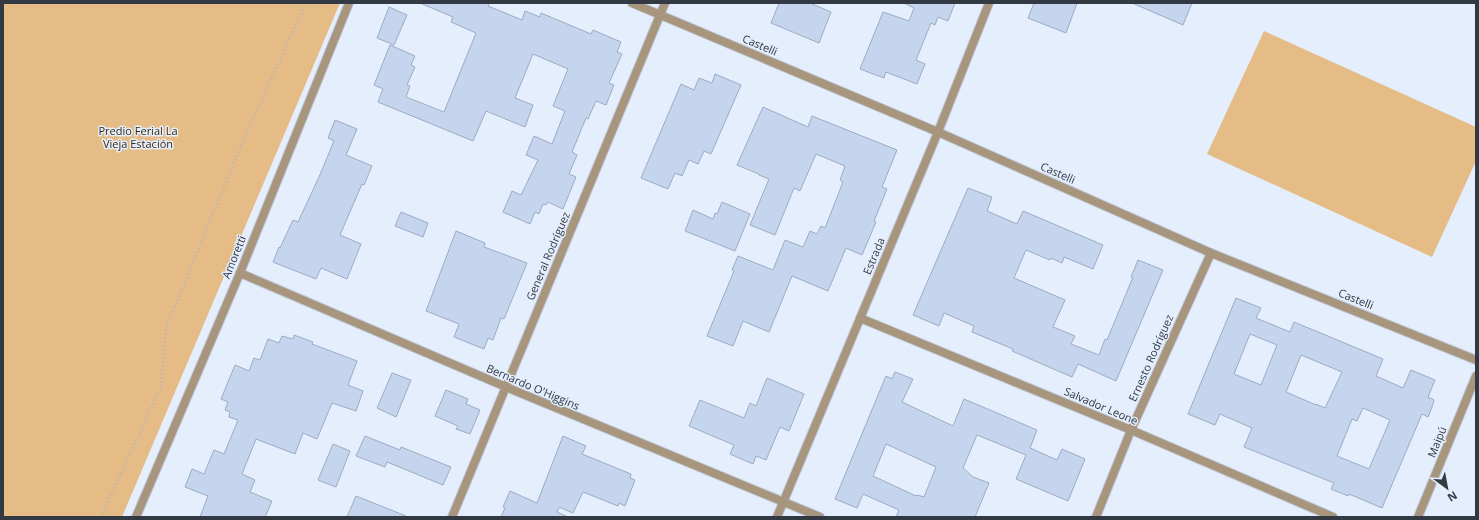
<svg xmlns="http://www.w3.org/2000/svg" width="1479" height="520" font-family="'Open Sans',sans-serif">
<style>
.green{fill:#e5bc86}
.building{fill:#c6d5ee;stroke:#9cabc3;fill-rule:evenodd}
.lines{fill:none;stroke-linecap:round;stroke-linejoin:round}
.minor-casing{stroke:#c1cad8;stroke-width:10}
.path{stroke:#adb5c3;stroke-width:2.5;stroke-dasharray:1 3;stroke-linecap:butt}
.minor{stroke:#a7957e;stroke-width:8}
.labels{text-anchor:middle;stroke-width:3;stroke-linejoin:round;paint-order:stroke}
.street-label{font-size:11px;fill:#333943;stroke:#e4eefd}
.park-label{font-size:11px;fill:#39270e;stroke:#e4eefd}
</style>
<rect width="100%" height="100%" fill="#e4eefd"/>
<g class="green">
<path d="M 3,3 L 340,3 L 122,517 L 3,517 Z"/>
<path d="M 1264,31 L 1476,127 L 1476,161 L 1432,257 L 1207,154 Z"/>
</g>
<g class="building">
<path d="M 420,3 L 489,3 L 488,6 L 522,20 L 525,11 L 540,17 L 541,13 L 591,34 L 593,30 L 621,42 L 617,52 L 622,54 L 609,83 L 614,85 L 606,105 L 596,101 L 588,119 L 586,118 L 572,152 L 577,155 L 569,174 L 576,177 L 563,209 L 548,202 L 546,205 L 543,204 L 539,214 L 535,212 L 530,224 L 503,212 L 512,191 L 521,195 L 538,160 L 526,155 L 534,136 L 552,144 L 565,111 L 553,106 L 568,69 L 533,54 L 515,98 L 533,105 L 525,127 L 486,111 L 473,141 L 378,102 L 383,89 L 374,85 L 390,45 L 415,56 L 411,65 L 415,67 L 407,85 L 410,86 L 406,97 L 444,112 L 476,33 L 451,22 L 453,17 Z"/>
<path d="M 779,3 L 810,3 L 831,12 L 819,43 L 771,23 Z"/>
<path d="M 904,3 L 955,3 L 948,21 L 938,17 L 935,25 L 931,23 L 916,60 L 925,64 L 917,84 L 886,72 L 884,78 L 860,69 L 883,12 L 909,21 L 914,8 Z"/>
<path d="M 1034,3 L 1077,3 L 1066,33 L 1028,18 Z"/>
<path d="M 1132,3 L 1192,3 L 1183,25 Z"/>
<path d="M 389,7 L 407,15 L 394,45 L 377,38 Z"/>
<path d="M 715,74 L 741,85 L 711,154 L 704,151 L 698,164 L 689,160 L 682,176 L 675,173 L 668,189 L 641,178 L 681,84 L 694,90 L 699,78 L 712,83 Z"/>
<path d="M 763,107 L 808,127 L 812,116 L 897,150 L 882,187 L 887,189 L 874,221 L 876,222 L 862,255 L 846,248 L 828,291 L 792,276 L 769,332 L 743,321 L 733,346 L 707,336 L 734,271 L 732,270 L 738,256 L 773,270 L 785,240 L 803,247 L 810,231 L 817,234 L 821,226 L 825,228 L 843,182 L 840,180 L 845,166 L 816,154 L 800,191 L 794,188 L 775,235 L 750,225 L 769,179 L 759,175 L 759,174 L 737,165 Z"/>
<path d="M 335,120 L 357,129 L 346,155 L 372,166 L 364,185 L 362,184 L 340,235 L 361,244 L 347,279 L 321,268 L 316,279 L 273,262 L 279,247 L 280,248 L 293,220 L 298,222 L 319,177 L 334,141 L 328,138 Z"/>
<path d="M 968,188 L 992,197 L 987,211 L 1017,224 L 1023,211 L 1103,245 L 1093,269 L 1064,257 L 1062,263 L 1051,258 L 1050,260 L 1026,250 L 1014,278 L 1065,300 L 1053,327 L 1075,336 L 1071,344 L 1099,355 L 1105,339 L 1107,340 L 1133,277 L 1131,277 L 1138,260 L 1163,270 L 1116,381 L 1078,364 L 1072,377 L 1012,351 L 1013,349 L 972,332 L 974,326 L 944,313 L 939,326 L 913,315 Z"/>
<path d="M 722,202 L 750,214 L 735,251 L 685,231 L 693,210 L 713,219 L 715,213 L 717,214 Z"/>
<path d="M 401,212 L 428,223 L 423,237 L 395,226 Z"/>
<path d="M 456,231 L 485,243 L 484,247 L 527,263 L 504,319 L 501,318 L 493,340 L 488,338 L 484,349 L 454,337 L 459,324 L 426,311 Z"/>
<path d="M 1236,298 L 1261,308 L 1256,318 L 1290,332 L 1294,322 L 1383,359 L 1376,376 L 1403,388 L 1411,370 L 1435,380 L 1428,397 L 1434,400 L 1432,407 L 1428,417 L 1422,414 L 1382,508 L 1349,494 L 1348,496 L 1331,489 L 1334,483 L 1244,447 L 1252,428 L 1220,414 L 1215,425 L 1188,414 ZM 1250,334 L 1277,345 L 1261,385 L 1234,374 ZM 1301,355 L 1342,372 L 1325,408 L 1316,404 L 1316,405 L 1286,392 ZM 1363,408 L 1390,420 L 1369,469 L 1337,456 L 1352,419 L 1357,421 Z"/>
<path d="M 294,335 L 313,342 L 312,344 L 357,361 L 348,385 L 363,391 L 356,411 L 332,403 L 317,439 L 303,433 L 295,454 L 256,439 L 242,474 L 255,480 L 250,492 L 272,501 L 265,517 L 200,517 L 208,496 L 185,487 L 192,469 L 204,474 L 214,450 L 224,454 L 238,420 L 229,417 L 230,412 L 225,410 L 228,402 L 221,399 L 235,365 L 249,371 L 254,358 L 260,360 L 268,339 L 279,343 L 282,336 L 293,339 Z"/>
<path d="M 895,372 L 913,379 L 902,402 L 953,426 L 964,399 L 1037,430 L 1030,448 L 1057,460 L 1062,449 L 1085,459 L 1068,501 L 1016,479 L 1026,455 L 977,435 L 963,468 L 973,477 L 989,483 L 975,517 L 896,517 L 899,510 L 863,494 L 857,508 L 835,499 L 886,376 L 892,379 ZM 886,444 L 936,467 L 924,497 L 917,495 L 916,496 L 873,476 Z"/>
<path d="M 392,373 L 411,380 L 396,417 L 377,408 Z"/>
<path d="M 767,378 L 804,394 L 789,431 L 780,427 L 766,460 L 756,456 L 753,464 L 730,454 L 734,445 L 689,426 L 700,400 L 744,418 L 750,403 L 756,406 Z"/>
<path d="M 446,390 L 468,399 L 466,404 L 480,410 L 470,434 L 456,429 L 458,426 L 435,416 Z"/>
<path d="M 365,436 L 400,450 L 401,447 L 451,467 L 443,485 L 387,462 L 385,467 L 356,456 Z"/>
<path d="M 563,436 L 586,446 L 582,454 L 631,474 L 630,478 L 635,480 L 625,506 L 619,503 L 618,506 L 583,492 L 573,513 L 559,507 L 557,512 L 568,517 L 501,517 L 505,508 L 503,507 L 510,491 L 537,503 Z"/>
<path d="M 333,444 L 350,451 L 336,487 L 318,480 Z"/>
<path d="M 356,496 L 406,516 L 406,517 L 347,517 Z"/>
</g>
<g class="lines">
<defs>
<g id="minor">
<path d="M 632,3 L 938,132 L 1211,253 L 1476,360"/>
<path d="M 240,273 L 506,387 L 820,517"/>
<path d="M 860,318 L 1131,430 L 1333,517"/>
<path d="M 136,517 L 240,273 L 349,3"/>
<path d="M 452,517 L 665,3"/>
<path d="M 777,517 L 938,132 L 989,3"/>
<path d="M 1096,517 L 1131,430 L 1211,253"/>
<path d="M 1418,517 L 1476,376"/>
</g>
</defs>
<use href="#minor" class="minor-casing"/>
<path class="path" d="M 101,517 L 161,387 L 166,328 L 242,143 L 306,3"/>
<use href="#minor" class="minor"/>
</g>
<g class="labels">
<g class="street-label">
<text transform="translate(760 45) rotate(23)" y="4">Castelli</text>
<text transform="translate(1058 173) rotate(24)" y="4">Castelli</text>
<text transform="translate(548 256) rotate(-67)" y="4">General Rodríguez</text>
<text transform="translate(874 256) rotate(-67)" y="4">Estrada</text>
<text transform="translate(234 257) rotate(-68)" y="4">Amoretti</text>
<text transform="translate(1356 299) rotate(22)" y="4">Castelli</text>
<text transform="translate(1151 358) rotate(-66)" y="4">Ernesto Rodríguez</text>
<text transform="translate(533 387) rotate(23)" y="4">Bernardo O'Higgins</text>
<text transform="translate(1101 406) rotate(23)" y="4">Salvador Leone</text>
<text transform="translate(1437 442) rotate(-68)" y="4">Maipú</text>
</g>
<g class="park-label">
<text x="138" y="135">Predio Ferial La<tspan x="138" dy="13">Vieja Estación</tspan></text>
</g>
</g>
<rect width="1479" height="520" fill="none" stroke="#333943" stroke-width="8"/>
<g transform="translate(1447 488) rotate(148)" stroke="#e4eefd" stroke-width="3" paint-order="stroke">
<path d="M0-3L7 15L0 10L-7 15Z" fill="#333943"/>
<text y="-6" font-size="11" font-weight="bold" text-anchor="middle" fill="#333943">N</text>
</g>
</svg>
